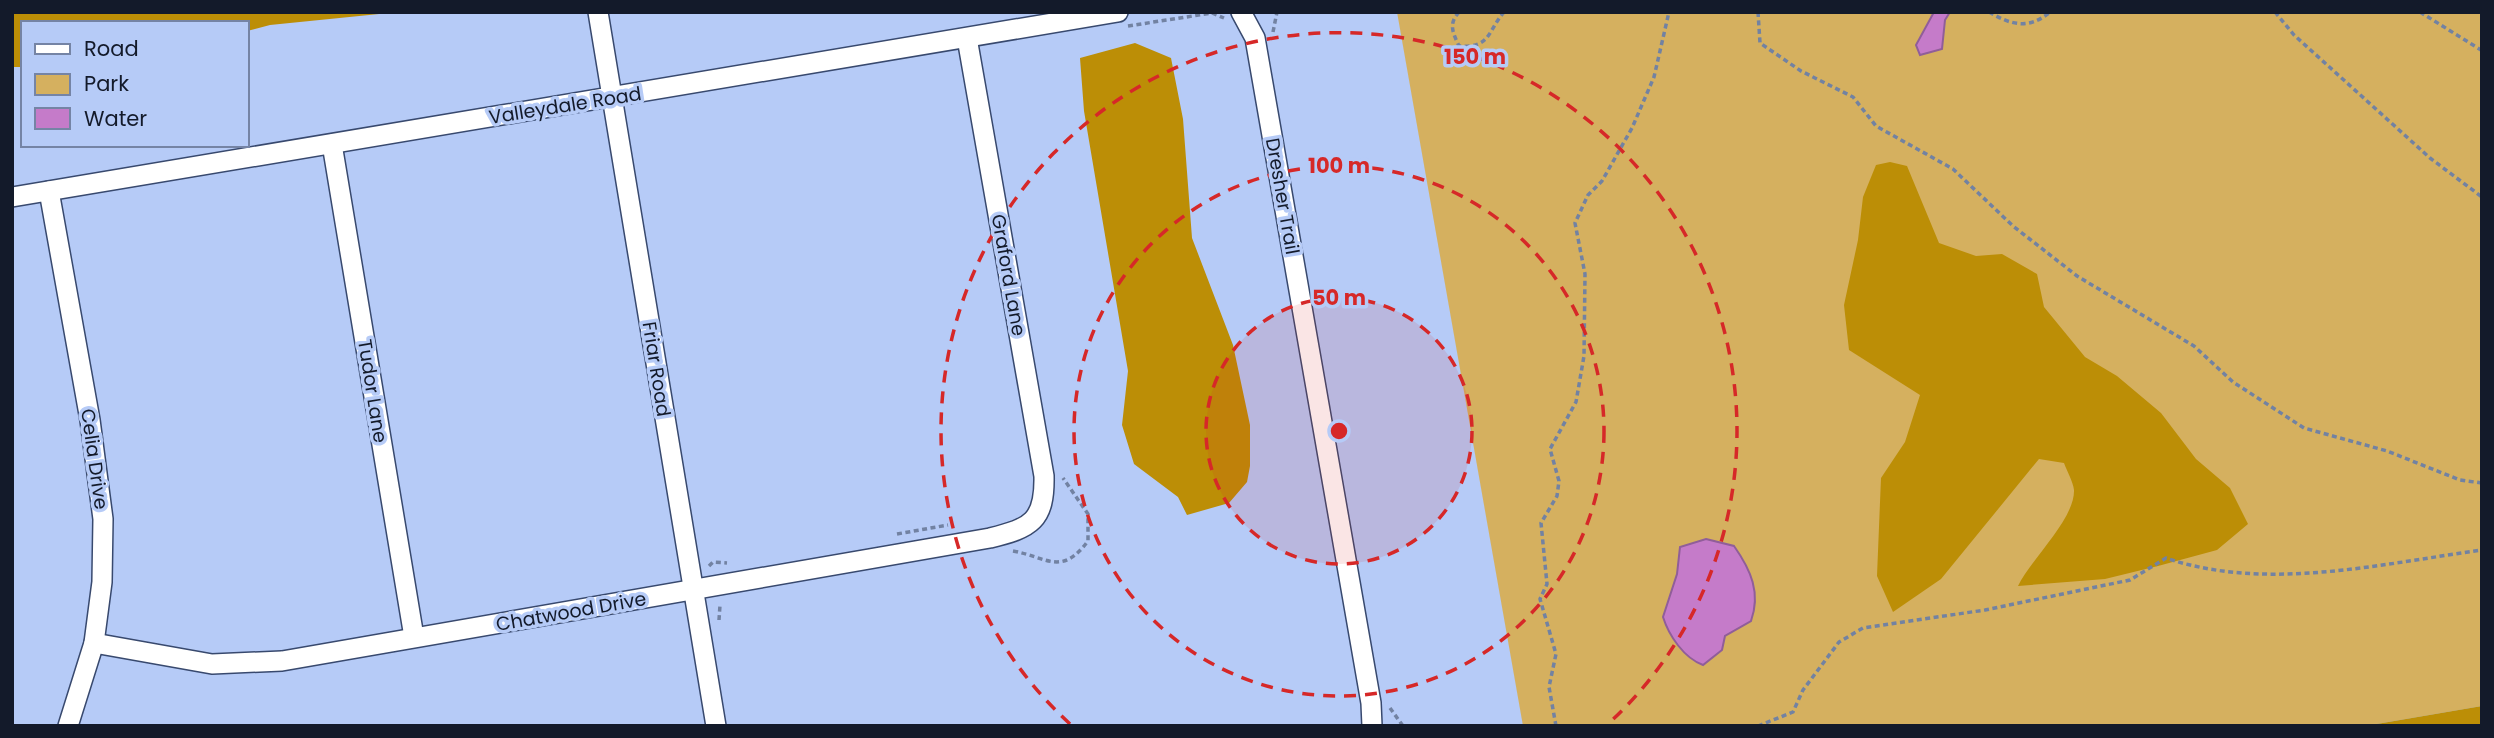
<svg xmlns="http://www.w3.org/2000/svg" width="2494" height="738" font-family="Poppins,sans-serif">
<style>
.green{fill:#d5b05f}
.forest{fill:#bc8e06}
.water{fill:#c57bc9;stroke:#905e99;stroke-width:2}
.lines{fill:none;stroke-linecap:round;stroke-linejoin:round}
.street-casing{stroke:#38496e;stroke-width:22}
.path{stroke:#7282a2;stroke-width:3.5;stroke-dasharray:5 3.5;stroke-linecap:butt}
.street{stroke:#fff;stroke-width:19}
.ring{fill:none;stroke:#d62828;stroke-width:3.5;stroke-dasharray:12 9}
.labels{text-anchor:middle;stroke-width:7;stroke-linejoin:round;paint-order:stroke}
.street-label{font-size:19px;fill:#131a2a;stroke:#b6cbf7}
.centre{fill:#d62828;stroke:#b6cbf7;stroke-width:3.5}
.ring-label{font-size:21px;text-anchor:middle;font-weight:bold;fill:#d62828;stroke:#b6cbf7;stroke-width:7;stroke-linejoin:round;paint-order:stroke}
</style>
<rect width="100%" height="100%" fill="#b6cbf7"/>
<path class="green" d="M 1397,12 L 2482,12 L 2482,706 L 2365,726 L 1523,726 Z"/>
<g class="forest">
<path d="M 399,12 L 270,25 L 247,31 L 247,23 L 23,23 L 23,67 L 12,67 L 12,13 Z"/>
<path d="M 1135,43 L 1171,58 L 1183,119 L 1192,238 L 1233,345 L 1250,425 L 1250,466 L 1247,482 L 1229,503 L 1187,515 L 1178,497 L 1134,464 L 1122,425 L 1128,371 L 1084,111 L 1080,58 Z"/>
<path d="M 1890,162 L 1907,166 L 1939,243 L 1976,256 L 2002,254 L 2037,274 L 2044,307 L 2085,357 L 2117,376 L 2161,413 L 2196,459 L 2230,488 L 2248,524 L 2217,550 L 2158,566 L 2105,579 L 2018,586 C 2031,559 2075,519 2074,490 C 2073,482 2067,471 2064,463 L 2039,459 L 1941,579 L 1893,612 L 1877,576 L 1881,478 L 1905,442 L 1920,395 L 1849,350 L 1844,305 L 1858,240 L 1863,197 L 1876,165 Z"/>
<path d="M 2482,706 L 2482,726 L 2365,726 Z"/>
</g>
<g class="water">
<path d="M 1934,12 L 1950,12 L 1945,20 L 1942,49 L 1920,55 L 1916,45 Z"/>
<path d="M 1706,539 L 1734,546 C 1751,570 1761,593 1751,621 L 1725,636 L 1722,650 L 1703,665 C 1684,658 1669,636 1663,617 L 1677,574 L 1680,547 Z"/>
</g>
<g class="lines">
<defs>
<g id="street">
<path d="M 598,12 L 716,726"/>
<path d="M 1241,12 L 1255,38 L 1371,703 L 1372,726"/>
<path d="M 332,144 L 414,637"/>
<path d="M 49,191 L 90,420 L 103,519 L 102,582 L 94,643 L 68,726"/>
<path d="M 12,197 L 1118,12"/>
<path d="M 94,643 L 212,664 L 282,661 L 990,538 C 1031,528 1045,521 1044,476 L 967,38"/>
</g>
</defs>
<use href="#street" class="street-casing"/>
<g class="path">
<path d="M 1459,12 C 1448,24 1453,33 1459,46 C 1491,48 1487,32 1504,12"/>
<path d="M 1758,12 L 1760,43 L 1801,71 L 1853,97 L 1876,126 L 1953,169 L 2013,226 L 2077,276 L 2194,346 L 2233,382 L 2304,428 L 2387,451 L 2460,480 L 2482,483"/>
<path d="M 1989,12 C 2011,25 2029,30 2050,12"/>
<path d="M 2275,12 L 2294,35 L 2430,158 L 2482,197"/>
<path d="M 2420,12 L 2481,50"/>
<path d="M 1128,26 L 1212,13 L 1224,18"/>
<path d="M 1273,32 L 1277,12"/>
<path d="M 897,534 L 948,525"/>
<path d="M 1013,551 C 1047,557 1061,577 1088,541 L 1088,514 L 1063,478"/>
<path d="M 709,566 L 713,562 L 727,563"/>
<path d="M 719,620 L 720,605"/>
<path d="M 1390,708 L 1403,726"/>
<path d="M 1556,726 L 1549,687 L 1556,654 L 1540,599 L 1547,584 L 1541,523 L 1557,496 L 1559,481 L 1550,449 L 1576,402 L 1584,356 L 1585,274 L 1575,223 L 1588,195 L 1602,181 L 1632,128 L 1654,77 L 1669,12"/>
<path d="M 1701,726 L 1702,726"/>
<path d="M 1758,726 L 1793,712 L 1803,690 L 1839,642 L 1863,628 L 1985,610 L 2130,580 L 2166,558 C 2265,592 2380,564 2482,550"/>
</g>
<use href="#street" class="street"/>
</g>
<circle cx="1339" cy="431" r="133" fill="#d62828" fill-opacity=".12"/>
<g class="ring">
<circle cx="1339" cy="431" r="133"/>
<circle cx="1339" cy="431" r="265"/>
<path d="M1070 724A398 398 0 1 1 1608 724"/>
</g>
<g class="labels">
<g class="street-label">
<text transform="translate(565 105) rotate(-9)" y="7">Valleydale Road</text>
<text transform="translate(1283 196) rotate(80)" y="7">Dresher Trail</text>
<text transform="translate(1009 275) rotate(80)" y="7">Graford Lane</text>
<text transform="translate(657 369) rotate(81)" y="7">Friar Road</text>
<text transform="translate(373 391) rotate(81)" y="7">Tudor Lane</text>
<text transform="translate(95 459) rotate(82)" y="7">Celia Drive</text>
<text transform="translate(571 611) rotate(-10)" y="7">Chatwood Drive</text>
</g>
</g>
<circle cx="1339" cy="431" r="10" class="centre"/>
<g class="ring-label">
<text x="1475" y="64">150 m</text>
<text x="1339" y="173">100 m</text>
<text x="1339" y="305">50 m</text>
</g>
<rect width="2494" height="738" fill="none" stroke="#131a2a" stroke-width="28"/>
<rect x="21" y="21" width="228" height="126" fill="#b6cbf7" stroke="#7584a5" stroke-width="2"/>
<rect x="35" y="44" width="35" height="10" fill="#ffffff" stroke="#7584a5" stroke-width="2"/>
<text x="84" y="56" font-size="21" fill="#131a2a">Road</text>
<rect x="35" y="74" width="35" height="21" fill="#d5b05f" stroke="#7584a5" stroke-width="2"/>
<text x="84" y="91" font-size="21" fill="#131a2a">Park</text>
<rect x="35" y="108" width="35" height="21" fill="#c57bc9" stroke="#7584a5" stroke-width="2"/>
<text x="84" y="126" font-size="21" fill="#131a2a">Water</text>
</svg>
